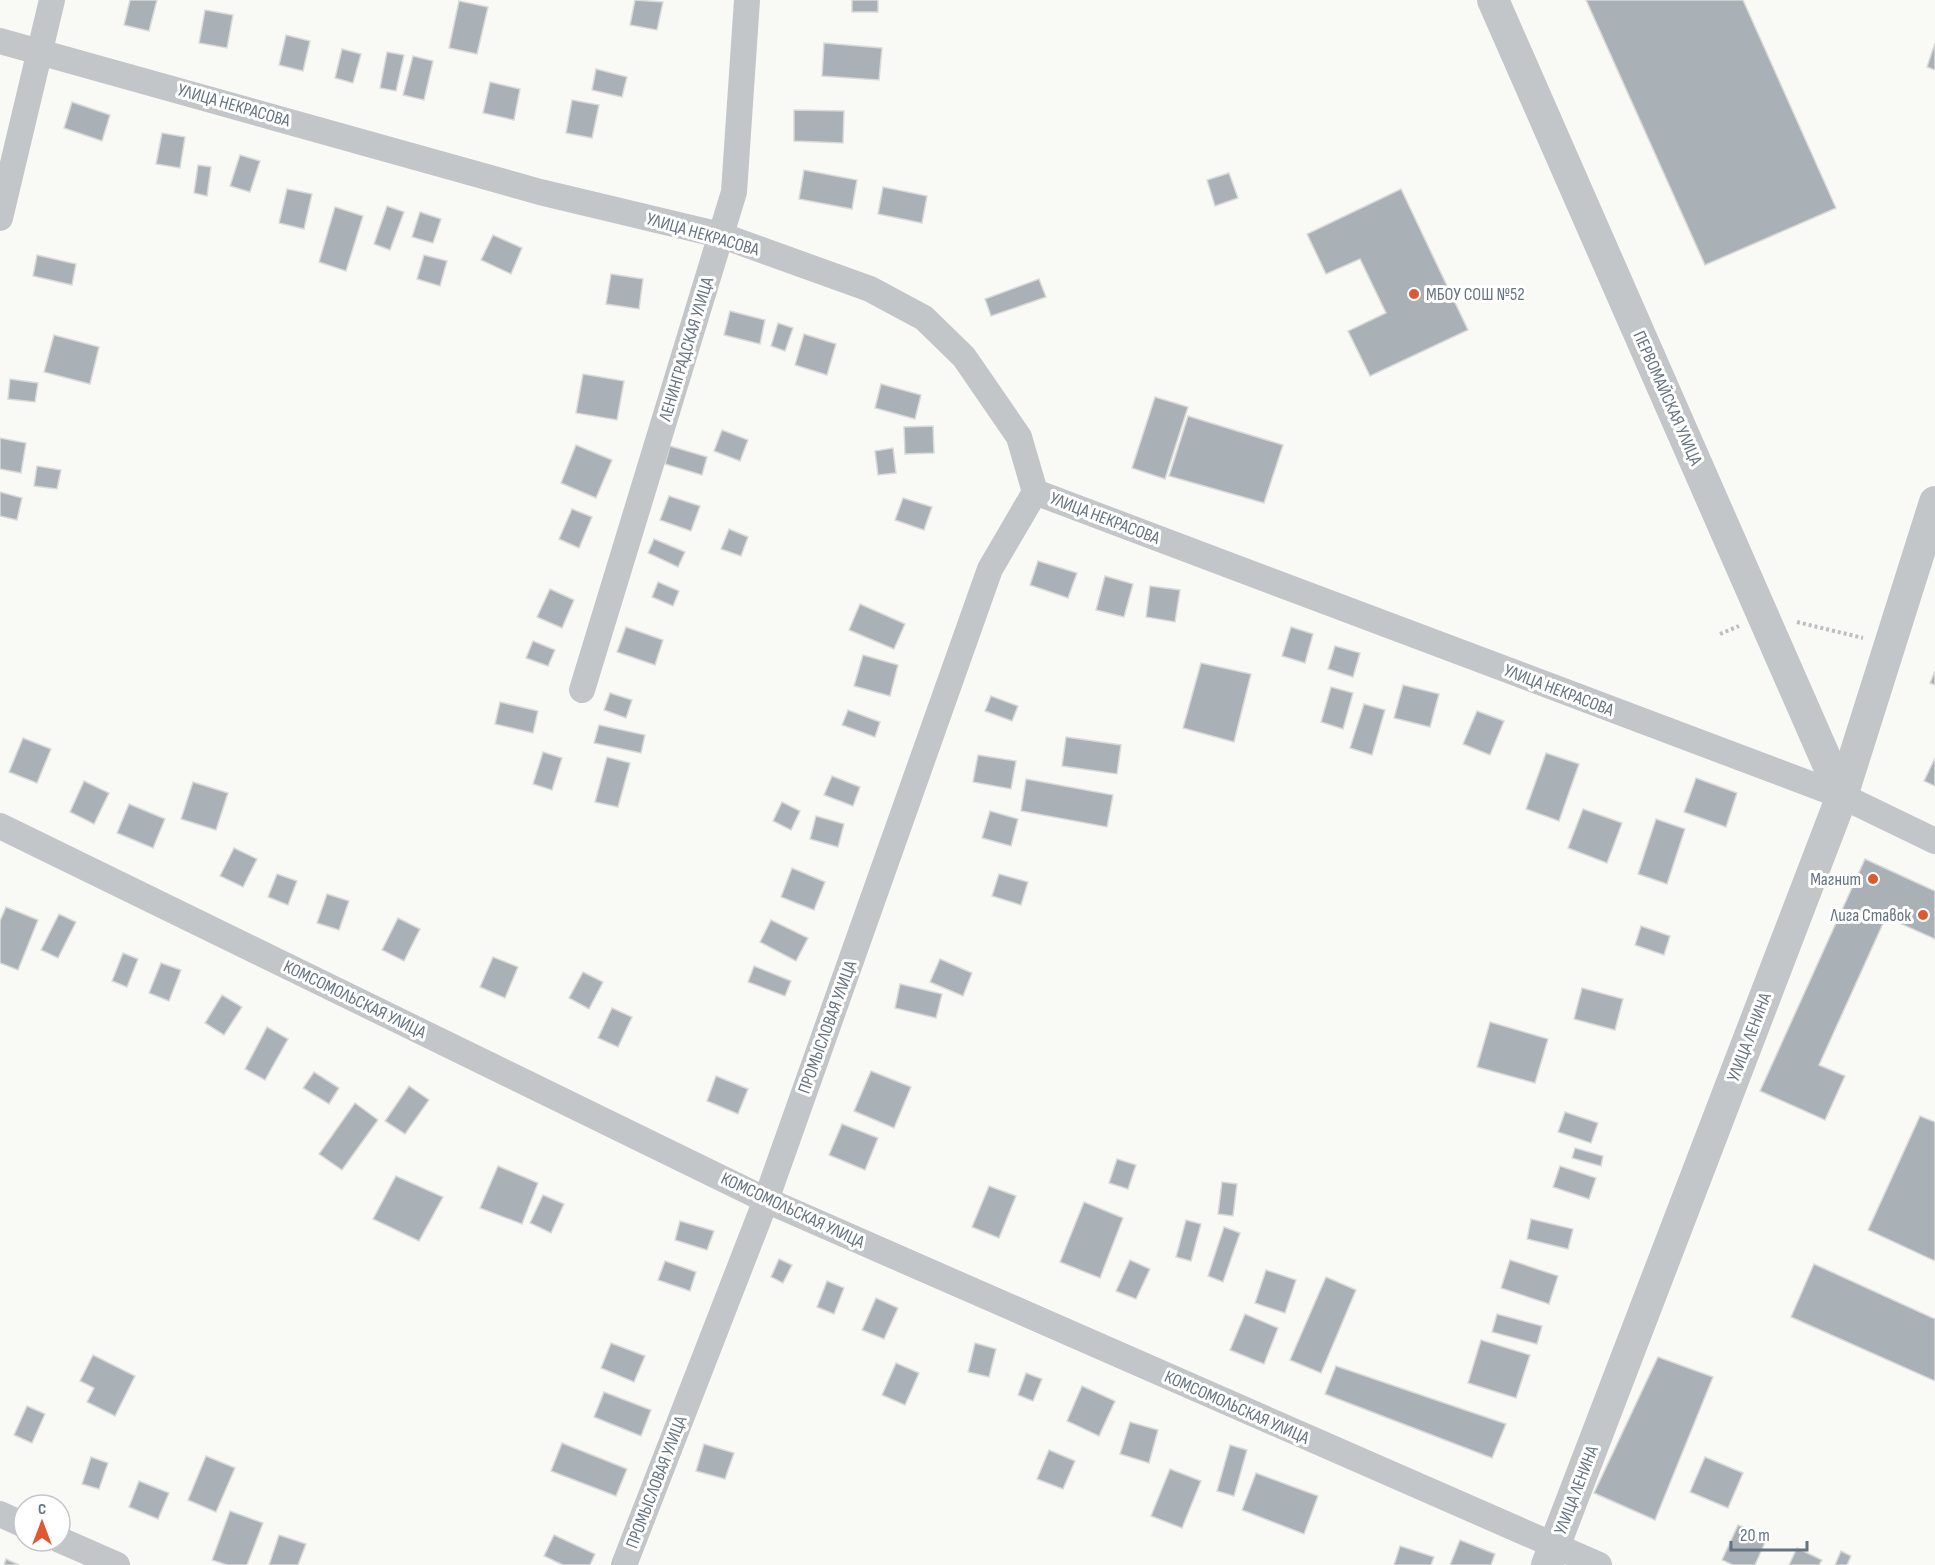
<svg xmlns="http://www.w3.org/2000/svg" width="1935" height="1565" font-family="'Sofia Sans Condensed',sans-serif">
<style>
.building{fill:#a9b1b7;stroke:#dadad8;stroke-width:1.5}
.lines{fill:none;stroke-linecap:round;stroke-linejoin:round}
.path{stroke:#bcbfc1;stroke-width:4;stroke-dasharray:3 3;stroke-linecap:butt}
.minor{stroke:#c2c6c9;stroke-width:26}
.tertiary{stroke:#c2c6c9;stroke-width:32}
.poi-dot{fill:#de5931;stroke:#fff;stroke-width:2}
.labels{text-anchor:middle;stroke-width:6;stroke-linejoin:round;paint-order:stroke}
.street-label{font-size:18px;fill:#657480;stroke:#fff}
.poi-label{font-size:18px;fill:#657480;stroke:#fff;text-anchor:end}
</style>
<rect width="100%" height="100%" fill="#f9f9f6"/>
<g class="building">
<path d="M 130,0 L 157,0 L 149,31 L 124,25 Z"/>
<path d="M 635,0 L 663,2 L 657,30 L 630,25 Z"/>
<rect x="852" y="0" width="26" height="12"/>
<path d="M 1586,0 L 1743,0 L 1836,208 L 1705,265 Z"/>
<path d="M 459,1 L 488,7 L 477,54 L 449,48 Z"/>
<path d="M 205,10 L 233,15 L 227,48 L 199,43 Z"/>
<path d="M 286,35 L 310,41 L 303,71 L 279,65 Z"/>
<path d="M 824,43 L 882,48 L 879,80 L 822,76 Z"/>
<path d="M 1935,43 L 1935,70 L 1927,67 Z"/>
<path d="M 342,49 L 361,54 L 353,83 L 335,78 Z"/>
<path d="M 387,52 L 404,55 L 396,91 L 380,88 Z"/>
<path d="M 413,56 L 433,61 L 424,100 L 403,95 Z"/>
<path d="M 596,69 L 627,77 L 622,97 L 592,90 Z"/>
<path d="M 490,82 L 520,89 L 514,120 L 483,113 Z"/>
<path d="M 572,100 L 599,105 L 592,138 L 566,133 Z"/>
<path d="M 72,102 L 110,115 L 102,141 L 64,128 Z"/>
<path d="M 794,110 L 844,111 L 843,143 L 794,141 Z"/>
<path d="M 162,133 L 185,137 L 180,168 L 156,164 Z"/>
<path d="M 240,155 L 260,161 L 250,192 L 230,186 Z"/>
<path d="M 198,165 L 211,167 L 207,196 L 194,193 Z"/>
<path d="M 804,170 L 857,180 L 852,209 L 799,199 Z"/>
<path d="M 1229,173 L 1238,198 L 1215,206 L 1207,180 Z"/>
<path d="M 883,187 L 927,196 L 922,223 L 878,214 Z"/>
<path d="M 287,189 L 312,194 L 304,229 L 279,223 Z"/>
<path d="M 1401,189 L 1468,330 L 1370,376 L 1348,331 L 1386,313 L 1360,259 L 1326,274 L 1307,234 Z"/>
<path d="M 387,206 L 404,212 L 390,250 L 374,244 Z"/>
<path d="M 335,207 L 363,216 L 346,271 L 319,262 Z"/>
<path d="M 420,212 L 441,219 L 433,243 L 412,237 Z"/>
<path d="M 493,235 L 522,248 L 511,274 L 481,260 Z"/>
<path d="M 37,255 L 76,264 L 72,285 L 33,276 Z"/>
<path d="M 424,255 L 447,261 L 440,286 L 417,279 Z"/>
<path d="M 611,274 L 643,279 L 639,309 L 606,304 Z"/>
<path d="M 1039,279 L 1046,297 L 991,316 L 985,299 Z"/>
<path d="M 730,311 L 765,320 L 760,344 L 724,335 Z"/>
<path d="M 778,323 L 793,328 L 785,351 L 771,346 Z"/>
<path d="M 804,334 L 836,344 L 827,375 L 795,365 Z"/>
<path d="M 54,335 L 99,347 L 90,384 L 44,372 Z"/>
<path d="M 583,374 L 624,381 L 617,420 L 576,413 Z"/>
<path d="M 10,379 L 38,383 L 35,402 L 8,399 Z"/>
<path d="M 881,384 L 921,395 L 915,419 L 875,408 Z"/>
<path d="M 1155,397 L 1188,407 L 1165,479 L 1132,468 Z"/>
<path d="M 1188,416 L 1283,445 L 1264,503 L 1169,476 Z"/>
<path d="M 933,426 L 934,453 L 905,454 L 904,427 Z"/>
<path d="M 722,430 L 748,440 L 740,461 L 714,451 Z"/>
<path d="M 0,438 L 26,443 L 21,473 L 0,469 Z"/>
<path d="M 576,445 L 612,460 L 596,498 L 561,483 Z"/>
<path d="M 670,446 L 707,457 L 702,475 L 665,464 Z"/>
<path d="M 893,448 L 896,473 L 878,475 L 875,451 Z"/>
<path d="M 37,466 L 61,470 L 57,489 L 34,486 Z"/>
<path d="M 0,492 L 22,498 L 17,520 L 0,516 Z"/>
<path d="M 669,496 L 700,506 L 691,531 L 660,520 Z"/>
<path d="M 903,498 L 932,507 L 924,530 L 895,520 Z"/>
<path d="M 572,509 L 592,517 L 579,548 L 559,539 Z"/>
<path d="M 729,529 L 748,537 L 741,556 L 721,549 Z"/>
<path d="M 654,539 L 685,552 L 678,567 L 648,553 Z"/>
<path d="M 1038,561 L 1077,573 L 1068,598 L 1030,585 Z"/>
<path d="M 1105,576 L 1133,584 L 1124,617 L 1096,610 Z"/>
<path d="M 658,582 L 679,591 L 673,606 L 652,597 Z"/>
<path d="M 1150,586 L 1180,590 L 1175,622 L 1146,617 Z"/>
<path d="M 550,589 L 574,600 L 562,628 L 537,617 Z"/>
<path d="M 860,604 L 905,624 L 894,649 L 849,630 Z"/>
<path d="M 626,627 L 663,640 L 655,665 L 617,652 Z"/>
<path d="M 1291,627 L 1313,634 L 1305,663 L 1282,656 Z"/>
<path d="M 533,641 L 555,650 L 548,666 L 526,658 Z"/>
<path d="M 1335,646 L 1360,653 L 1353,677 L 1328,669 Z"/>
<path d="M 863,655 L 898,665 L 890,696 L 854,686 Z"/>
<path d="M 1201,663 L 1251,674 L 1234,742 L 1183,728 Z"/>
<path d="M 1935,671 L 1935,685 L 1930,683 Z"/>
<path d="M 1403,685 L 1439,694 L 1430,727 L 1394,718 Z"/>
<path d="M 1331,687 L 1353,693 L 1343,729 L 1321,722 Z"/>
<path d="M 610,693 L 632,700 L 626,718 L 604,710 Z"/>
<path d="M 991,696 L 1018,706 L 1012,721 L 985,711 Z"/>
<path d="M 500,702 L 538,711 L 533,733 L 495,724 Z"/>
<path d="M 1364,704 L 1385,710 L 1372,755 L 1350,748 Z"/>
<path d="M 848,710 L 880,722 L 875,737 L 842,725 Z"/>
<path d="M 1477,711 L 1504,721 L 1490,755 L 1463,744 Z"/>
<path d="M 599,725 L 645,735 L 641,753 L 594,743 Z"/>
<path d="M 1066,737 L 1121,745 L 1117,774 L 1062,766 Z"/>
<path d="M 23,738 L 51,749 L 37,783 L 9,772 Z"/>
<path d="M 543,752 L 562,758 L 552,790 L 533,784 Z"/>
<path d="M 1546,753 L 1579,764 L 1559,821 L 1526,809 Z"/>
<path d="M 978,755 L 1016,761 L 1011,789 L 973,782 Z"/>
<path d="M 607,757 L 630,763 L 618,807 L 595,802 Z"/>
<path d="M 1935,758 L 1935,786 L 1924,781 Z"/>
<path d="M 832,776 L 860,787 L 853,806 L 824,795 Z"/>
<path d="M 1696,778 L 1737,793 L 1726,827 L 1684,812 Z"/>
<path d="M 1026,779 L 1113,795 L 1107,827 L 1021,811 Z"/>
<path d="M 84,781 L 109,793 L 94,824 L 70,812 Z"/>
<path d="M 193,782 L 228,793 L 216,830 L 181,819 Z"/>
<path d="M 782,802 L 800,811 L 791,830 L 773,821 Z"/>
<path d="M 129,804 L 165,819 L 153,848 L 117,833 Z"/>
<path d="M 1583,809 L 1622,823 L 1607,863 L 1568,848 Z"/>
<path d="M 990,811 L 1018,819 L 1011,846 L 982,838 Z"/>
<path d="M 816,816 L 844,824 L 838,847 L 810,839 Z"/>
<path d="M 1656,819 L 1685,829 L 1667,884 L 1638,874 Z"/>
<path d="M 234,848 L 257,859 L 243,887 L 220,876 Z"/>
<path d="M 1865,859 L 1935,891 L 1935,939 L 1886,917 L 1819,1065 L 1845,1076 L 1825,1120 L 1760,1091 Z"/>
<path d="M 792,868 L 825,882 L 814,910 L 781,897 Z"/>
<path d="M 277,874 L 297,881 L 288,905 L 268,897 Z"/>
<path d="M 999,874 L 1028,882 L 1021,905 L 992,896 Z"/>
<path d="M 327,894 L 349,901 L 339,930 L 317,923 Z"/>
<path d="M 6,907 L 38,920 L 18,970 L 0,963 L 0,921 Z"/>
<path d="M 59,914 L 76,922 L 58,958 L 41,950 Z"/>
<path d="M 398,918 L 420,929 L 404,961 L 382,950 Z"/>
<path d="M 771,920 L 808,938 L 796,961 L 760,942 Z"/>
<path d="M 1641,926 L 1670,936 L 1664,955 L 1635,945 Z"/>
<path d="M 123,953 L 138,959 L 127,987 L 112,981 Z"/>
<path d="M 493,957 L 518,967 L 505,998 L 480,987 Z"/>
<path d="M 940,959 L 972,973 L 963,996 L 930,982 Z"/>
<path d="M 161,963 L 181,970 L 169,1001 L 149,993 Z"/>
<path d="M 754,966 L 791,981 L 785,996 L 748,982 Z"/>
<path d="M 583,972 L 603,982 L 589,1009 L 569,998 Z"/>
<path d="M 900,984 L 942,994 L 936,1018 L 895,1008 Z"/>
<path d="M 1582,988 L 1623,999 L 1615,1030 L 1574,1019 Z"/>
<path d="M 222,995 L 242,1007 L 224,1035 L 205,1023 Z"/>
<path d="M 612,1008 L 632,1017 L 618,1047 L 598,1038 Z"/>
<path d="M 1490,1022 L 1548,1039 L 1535,1083 L 1477,1067 Z"/>
<path d="M 267,1027 L 288,1039 L 265,1080 L 245,1069 Z"/>
<path d="M 871,1071 L 911,1087 L 894,1128 L 854,1111 Z"/>
<path d="M 314,1072 L 339,1088 L 329,1104 L 303,1088 Z"/>
<path d="M 716,1076 L 748,1089 L 738,1114 L 707,1101 Z"/>
<path d="M 409,1086 L 429,1100 L 405,1134 L 385,1121 Z"/>
<path d="M 355,1103 L 378,1120 L 342,1170 L 319,1154 Z"/>
<path d="M 1565,1112 L 1598,1123 L 1591,1143 L 1558,1132 Z"/>
<path d="M 1920,1116 L 1935,1122 L 1935,1261 L 1868,1230 Z"/>
<path d="M 842,1124 L 878,1138 L 865,1170 L 829,1155 Z"/>
<path d="M 1575,1148 L 1603,1156 L 1601,1166 L 1572,1158 Z"/>
<path d="M 1117,1159 L 1136,1165 L 1128,1189 L 1109,1183 Z"/>
<path d="M 498,1166 L 538,1183 L 522,1224 L 480,1208 Z"/>
<path d="M 1560,1166 L 1596,1178 L 1589,1199 L 1553,1187 Z"/>
<path d="M 396,1176 L 443,1197 L 419,1241 L 373,1219 Z"/>
<path d="M 1222,1182 L 1237,1184 L 1233,1216 L 1218,1214 Z"/>
<path d="M 989,1186 L 1016,1196 L 999,1238 L 972,1227 Z"/>
<path d="M 543,1195 L 564,1204 L 551,1233 L 530,1223 Z"/>
<path d="M 1084,1202 L 1123,1218 L 1100,1278 L 1060,1262 Z"/>
<path d="M 1531,1219 L 1573,1229 L 1568,1249 L 1527,1239 Z"/>
<path d="M 1186,1220 L 1201,1224 L 1191,1261 L 1176,1257 Z"/>
<path d="M 680,1221 L 714,1231 L 707,1250 L 675,1240 Z"/>
<path d="M 1224,1227 L 1240,1233 L 1223,1282 L 1208,1276 Z"/>
<path d="M 779,1259 L 792,1265 L 783,1283 L 771,1277 Z"/>
<path d="M 1130,1260 L 1150,1269 L 1136,1299 L 1116,1291 Z"/>
<path d="M 1510,1260 L 1558,1276 L 1549,1304 L 1501,1288 Z"/>
<path d="M 665,1261 L 696,1272 L 690,1291 L 658,1280 Z"/>
<path d="M 1814,1264 L 1935,1319 L 1935,1381 L 1791,1317 Z"/>
<path d="M 1266,1270 L 1296,1280 L 1285,1313 L 1255,1303 Z"/>
<path d="M 1326,1277 L 1356,1290 L 1321,1373 L 1290,1360 Z"/>
<path d="M 827,1281 L 844,1288 L 834,1314 L 817,1307 Z"/>
<path d="M 876,1298 L 898,1308 L 884,1339 L 862,1330 Z"/>
<path d="M 1245,1314 L 1278,1328 L 1264,1364 L 1230,1350 Z"/>
<path d="M 1497,1314 L 1542,1326 L 1537,1344 L 1492,1332 Z"/>
<path d="M 1481,1340 L 1530,1355 L 1516,1398 L 1468,1383 Z"/>
<path d="M 611,1343 L 645,1356 L 634,1382 L 601,1368 Z"/>
<path d="M 975,1343 L 996,1349 L 989,1377 L 968,1372 Z"/>
<path d="M 93,1355 L 135,1376 L 115,1416 L 87,1402 L 94,1388 L 80,1381 Z"/>
<path d="M 1658,1357 L 1713,1377 L 1655,1520 L 1594,1493 Z"/>
<path d="M 896,1363 L 919,1373 L 905,1405 L 882,1395 Z"/>
<path d="M 1336,1366 L 1506,1424 L 1492,1458 L 1325,1394 Z"/>
<path d="M 1026,1373 L 1042,1379 L 1033,1401 L 1018,1395 Z"/>
<path d="M 1082,1386 L 1115,1401 L 1099,1436 L 1067,1421 Z"/>
<path d="M 604,1392 L 651,1410 L 641,1436 L 594,1417 Z"/>
<path d="M 27,1406 L 45,1414 L 32,1443 L 14,1435 Z"/>
<path d="M 1130,1422 L 1158,1430 L 1149,1463 L 1120,1454 Z"/>
<path d="M 562,1443 L 627,1469 L 616,1496 L 551,1471 Z"/>
<path d="M 704,1444 L 734,1453 L 725,1479 L 696,1471 Z"/>
<path d="M 1230,1445 L 1247,1450 L 1234,1496 L 1217,1491 Z"/>
<path d="M 1049,1450 L 1075,1461 L 1063,1489 L 1037,1479 Z"/>
<path d="M 206,1456 L 235,1468 L 216,1512 L 188,1500 Z"/>
<path d="M 91,1457 L 108,1463 L 99,1489 L 82,1484 Z"/>
<path d="M 1705,1457 L 1743,1473 L 1728,1508 L 1690,1492 Z"/>
<path d="M 1170,1469 L 1201,1481 L 1182,1528 L 1151,1516 Z"/>
<path d="M 1256,1473 L 1318,1496 L 1304,1534 L 1242,1510 Z"/>
<path d="M 139,1481 L 169,1493 L 158,1519 L 129,1507 Z"/>
<path d="M 230,1511 L 263,1523 L 247,1565 L 227,1565 L 212,1560 Z"/>
<path d="M 1738,1525 L 1767,1538 L 1755,1565 L 1733,1565 L 1722,1560 Z"/>
<path d="M 279,1535 L 306,1544 L 298,1565 L 269,1565 Z"/>
<path d="M 554,1535 L 595,1554 L 590,1565 L 563,1565 L 544,1556 Z"/>
<path d="M 1460,1540 L 1495,1554 L 1491,1565 L 1450,1565 Z"/>
<path d="M 1400,1546 L 1434,1557 L 1431,1565 L 1394,1565 Z"/>
<path d="M 1797,1548 L 1822,1560 L 1819,1565 L 1789,1565 Z"/>
<path d="M 1841,1551 L 1851,1556 L 1847,1565 L 1835,1565 Z"/>
<path d="M 6,1559 L 19,1565 L 4,1565 Z"/>
</g>
<g class="lines">
<g class="path">
<path d="M 1797,622 L 1863,638"/>
<path d="M 1720,634 L 1739,626"/>
</g>
<g class="minor">
<path d="M 0,41 L 540,192 L 720,235 L 870,289 L 924,318 L 964,357 L 1019,437 L 1035,492 L 1842,796 L 1935,841"/>
<path d="M 0,218 L 52,0"/>
<path d="M 582,690 L 734,192 L 747,0"/>
<path d="M 0,826 L 766,1200 L 1599,1565"/>
<path d="M 0,1514 L 24,1525"/>
<path d="M 60,1540 L 117,1565"/>
<path d="M 624,1565 L 766,1200 L 990,569 L 1035,492"/>
</g>
<g class="tertiary">
<path d="M 1493,0 L 1842,796"/>
<path d="M 1547,1565 L 1842,796 L 1935,502"/>
</g>
</g>
<g class="poi-dot">
<circle cx="1414" cy="294" r="6"/>
<circle cx="1873" cy="879" r="6"/>
<circle cx="1923" cy="915" r="6"/>
</g>
<g class="labels">
<g class="street-label">
<text transform="translate(234 105) rotate(16)" y="6">УЛИЦА НЕКРАСОВА</text>
<text transform="translate(703 234) rotate(16)" y="6">УЛИЦА НЕКРАСОВА</text>
<text transform="translate(686 349) rotate(-73)" y="6">ЛЕНИНГРАДСКАЯ УЛИЦА</text>
<text transform="translate(1668 398) rotate(66)" y="6">ПЕРВОМАЙСКАЯ УЛИЦА</text>
<text transform="translate(1105 518) rotate(21)" y="6">УЛИЦА НЕКРАСОВА</text>
<text transform="translate(1559 690) rotate(21)" y="6">УЛИЦА НЕКРАСОВА</text>
<text transform="translate(355 999) rotate(26)" y="6">КОМСОМОЛЬСКАЯ УЛИЦА</text>
<text transform="translate(827 1027) rotate(-70)" y="6">ПРОМЫСЛОВАЯ УЛИЦА</text>
<text transform="translate(1749 1037) rotate(-69)" y="6">УЛИЦА ЛЕНИНА</text>
<text transform="translate(793 1210) rotate(25)" y="6">КОМСОМОЛЬСКАЯ УЛИЦА</text>
<text transform="translate(1237 1407) rotate(24)" y="6">КОМСОМОЛЬСКАЯ УЛИЦА</text>
<text transform="translate(656 1482) rotate(-69)" y="6">ПРОМЫСЛОВАЯ УЛИЦА</text>
<text transform="translate(1576 1490) rotate(-69)" y="6">УЛИЦА ЛЕНИНА</text>
</g>
<g class="poi-label">
<text x="1426" y="300" text-anchor="start">МБОУ СОШ №52</text>
<text x="1861" y="885">Магнит</text>
<text x="1911" y="921">Лига Ставок</text>
</g>
</g>
<g transform="translate(42 1523)"><circle r="28" fill="#ffffff" stroke="#c1c7cc" stroke-width="1.5"/>
<path d="M0-4.5L10 22L0 15L-10 22Z" fill="#de5931"/>
<text y="-9" font-size="16" font-weight="bold" text-anchor="middle" fill="#657480">С</text>
</g>
<path d="M1731 1541v9h76v-9" fill="none" stroke="#657480" stroke-width="3"/>
<text x="1740" y="1541" font-size="18" fill="#657480" stroke="#ffffff" stroke-width="4.5" paint-order="stroke">20 m</text>
</svg>
